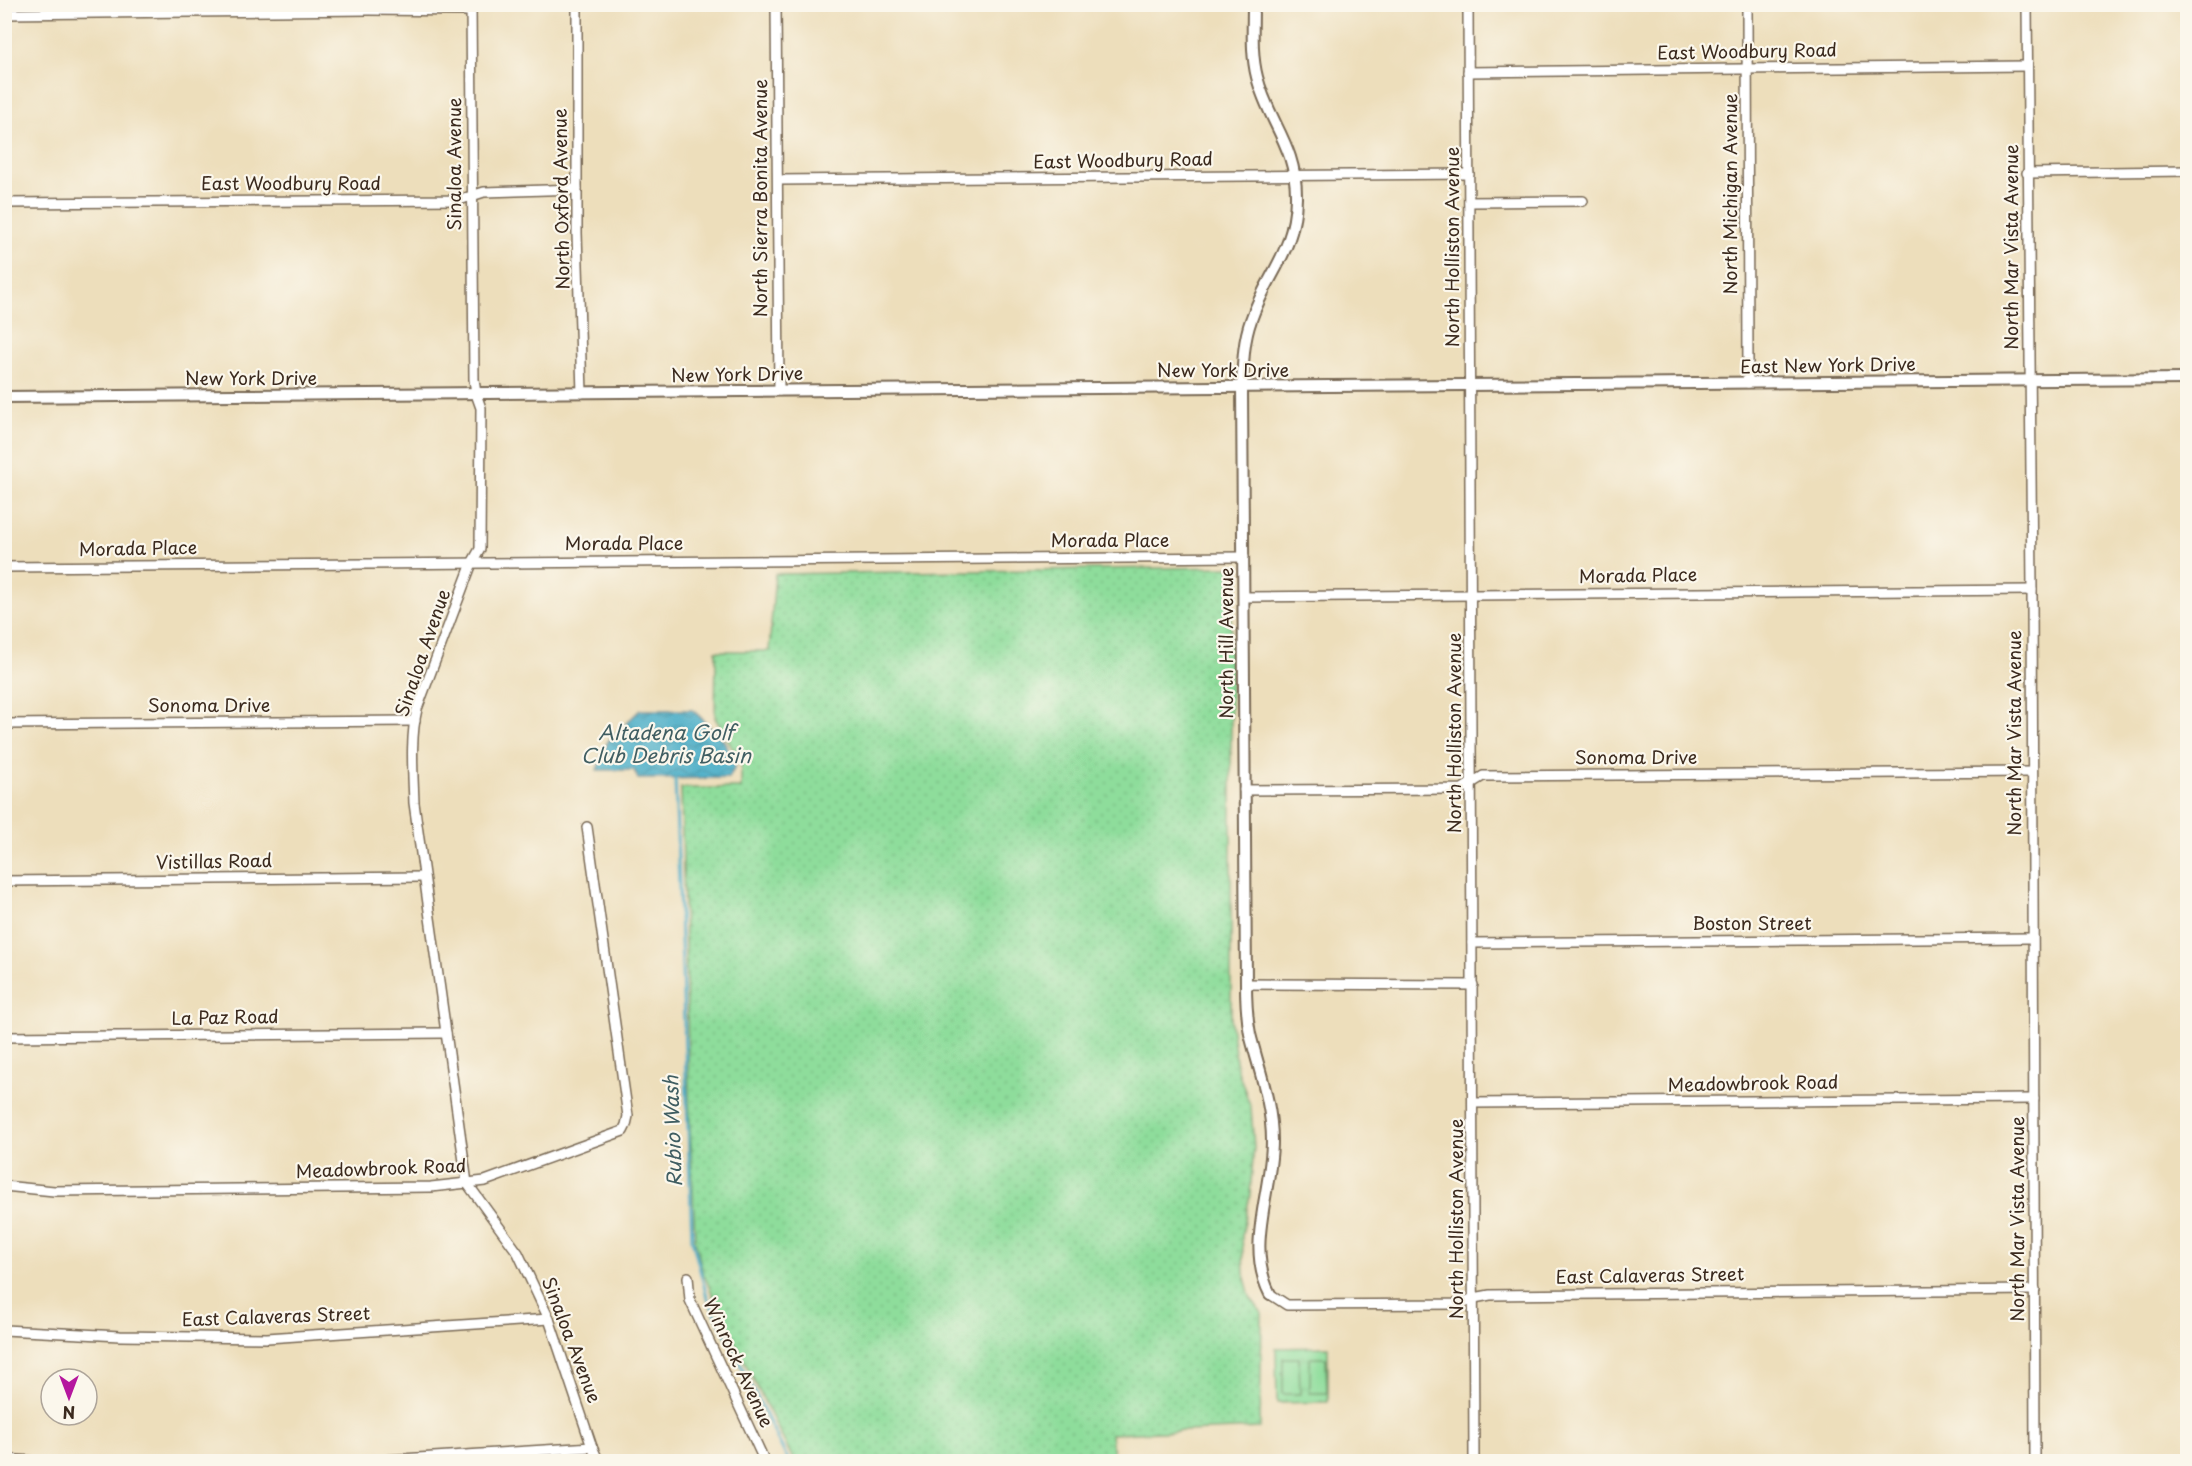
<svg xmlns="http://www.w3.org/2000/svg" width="2192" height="1466" font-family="'Playpen Sans',sans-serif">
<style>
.grass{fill:url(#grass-dots);stroke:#64845c;stroke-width:1.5}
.park{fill:url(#park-tufts);stroke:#64845c;stroke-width:1.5}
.pitch{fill:#8edd9b;stroke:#64845c;stroke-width:1.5}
.water{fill:url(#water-waves);stroke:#426c72;stroke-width:1.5}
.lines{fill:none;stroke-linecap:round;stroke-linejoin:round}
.stream{stroke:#48adc7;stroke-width:3}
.minor-casing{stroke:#796955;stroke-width:12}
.tertiary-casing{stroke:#796955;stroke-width:14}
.minor{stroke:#fff;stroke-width:9}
.tertiary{stroke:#fff;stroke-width:10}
.labels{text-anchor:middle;stroke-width:4.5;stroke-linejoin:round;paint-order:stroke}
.street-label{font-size:18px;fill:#3b2a1e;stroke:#fbf7ec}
.water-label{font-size:20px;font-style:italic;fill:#405e62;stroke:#fbf7ec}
</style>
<defs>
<pattern id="grass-dots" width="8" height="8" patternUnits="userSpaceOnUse" patternTransform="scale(1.5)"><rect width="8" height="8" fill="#8edd9b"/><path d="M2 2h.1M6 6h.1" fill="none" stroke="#7bbe85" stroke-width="1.8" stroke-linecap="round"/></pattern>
<pattern id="park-tufts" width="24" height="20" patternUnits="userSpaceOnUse" patternTransform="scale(1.5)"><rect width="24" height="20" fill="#8edd9b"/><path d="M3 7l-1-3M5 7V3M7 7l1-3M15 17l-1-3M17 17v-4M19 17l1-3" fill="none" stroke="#7bbe85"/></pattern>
<pattern id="water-waves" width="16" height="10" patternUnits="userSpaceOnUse" patternTransform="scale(1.5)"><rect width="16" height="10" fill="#48adc7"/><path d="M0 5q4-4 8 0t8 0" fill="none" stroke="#3d8da1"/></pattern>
</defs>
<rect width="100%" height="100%" fill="#fbf7ec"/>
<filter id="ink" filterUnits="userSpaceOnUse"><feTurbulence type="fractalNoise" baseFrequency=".0167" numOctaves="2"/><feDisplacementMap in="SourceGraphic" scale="12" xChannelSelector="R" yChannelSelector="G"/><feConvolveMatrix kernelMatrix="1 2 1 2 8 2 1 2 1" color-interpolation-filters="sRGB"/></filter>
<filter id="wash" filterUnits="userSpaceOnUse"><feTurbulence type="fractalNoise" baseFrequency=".008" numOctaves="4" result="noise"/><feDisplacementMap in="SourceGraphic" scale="24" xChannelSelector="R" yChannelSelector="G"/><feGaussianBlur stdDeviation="1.35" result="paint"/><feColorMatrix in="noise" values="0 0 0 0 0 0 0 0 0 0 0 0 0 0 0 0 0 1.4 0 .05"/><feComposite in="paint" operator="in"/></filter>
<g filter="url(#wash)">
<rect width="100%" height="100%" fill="#eddebb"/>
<path class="grass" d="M 1231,567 L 1231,1024 L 1237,1068 L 1251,1108 L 1254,1147 L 1250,1194 L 1242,1236 L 1244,1274 L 1250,1297 L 1262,1313 L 1260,1428 L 1111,1434 L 1114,1461 L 794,1461 L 722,1316 L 703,1273 L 695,1240 L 690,1128 L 681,788 L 741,788 L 741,763 L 715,718 L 716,651 L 769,651 L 775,574 Z"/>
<path class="park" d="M 1328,1347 L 1328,1402 L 1277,1403 L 1276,1348 Z"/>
<g class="pitch">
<path d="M 1283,1358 L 1299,1358 L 1300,1394 L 1283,1394 Z"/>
<path d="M 1310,1358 L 1326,1358 L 1327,1393 L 1310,1393 Z"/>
</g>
<path class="water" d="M 640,710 L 693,710 L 724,741 L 735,767 L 729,778 L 638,779 L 634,770 L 597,770 L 608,741 Z"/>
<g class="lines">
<path class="stream" d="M 675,779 L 692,1239 L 707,1297 L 789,1462"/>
</g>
</g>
<g filter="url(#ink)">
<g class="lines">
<defs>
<g id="minor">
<path d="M 471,4 L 474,379 L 476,394 L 481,408 L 480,549 L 472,563 L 417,709 C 410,739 413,772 414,803 L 467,1183 L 518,1253 L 549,1319 L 592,1447 L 599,1462"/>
<path d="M 577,4 L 577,233 L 582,393"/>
<path d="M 776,4 L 779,391"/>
<path d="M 1468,4 L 1474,1462"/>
<path d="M 1747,4 L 1748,383"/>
<path d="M 2027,4 L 2032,590 L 2035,1462"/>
<path d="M 4,14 L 369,10 L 471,11"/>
<path d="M 1468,72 L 2027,66"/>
<path d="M 2027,173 L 2188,171"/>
<path d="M 778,180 L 1469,174"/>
<path d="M 1469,202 L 1583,201"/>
<path d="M 4,203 L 459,200 L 484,192 L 577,189"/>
<path d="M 4,567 L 1244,557"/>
<path d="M 1244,597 L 2032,590"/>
<path d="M 4,724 L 415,721"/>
<path d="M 1244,790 L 1462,789 L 1483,776 L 2032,772"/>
<path d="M 4,881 L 423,877"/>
<path d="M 1472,943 L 2032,938"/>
<path d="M 1246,984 L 1473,985"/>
<path d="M 4,1037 L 446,1033"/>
<path d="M 1473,1103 L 2034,1099"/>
<path d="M 4,1186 L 54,1191 L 431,1187 L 485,1181 L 623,1131 L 626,1125 L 628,1116 L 587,827"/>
<path d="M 688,1277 L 690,1300 L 765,1462"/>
<path d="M 1270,1294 L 1287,1305 L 1459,1304 L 1474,1298 L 1490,1295 L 2035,1290"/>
<path d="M 4,1330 L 120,1336 L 267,1338 L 549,1319"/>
<path d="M 4,1459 L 47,1462"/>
<path d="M 354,1462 L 592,1447"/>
</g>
<g id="tertiary">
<path d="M 1253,4 C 1253,29 1251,54 1257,77 C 1268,122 1297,146 1296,198 C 1295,252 1267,274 1251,320 C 1243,342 1243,365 1242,388 L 1246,984 C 1246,1001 1247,1018 1250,1034 C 1259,1070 1272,1103 1272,1141 C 1272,1192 1245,1246 1270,1294"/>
<path d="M 4,397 L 2188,379"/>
</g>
</defs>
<use href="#minor" class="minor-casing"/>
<use href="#tertiary" class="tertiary-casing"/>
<use href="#minor" class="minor"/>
<use href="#tertiary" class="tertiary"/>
</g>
</g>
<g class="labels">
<g class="street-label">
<text transform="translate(1747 52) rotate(-1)" y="6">East Woodbury Road</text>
<text transform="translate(1123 161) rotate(-1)" y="6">East Woodbury Road</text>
<text transform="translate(455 164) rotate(-90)" y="6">Sinaloa Avenue</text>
<text x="291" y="190">East Woodbury Road</text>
<text transform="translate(1731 194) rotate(-90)" y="6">North Michigan Avenue</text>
<text transform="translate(761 198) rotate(-90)" y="6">North Sierra Bonita Avenue</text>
<text transform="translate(562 199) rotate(-91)" y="6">North Oxford Avenue</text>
<text transform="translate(1453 247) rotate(-90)" y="6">North Holliston Avenue</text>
<text transform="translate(2012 247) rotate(-90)" y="6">North Mar Vista Avenue</text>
<text transform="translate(1828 366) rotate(-1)" y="6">East New York Drive</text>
<text x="1223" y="377">New York Drive</text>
<text transform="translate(737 375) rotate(-1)" y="6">New York Drive</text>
<text x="251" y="385">New York Drive</text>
<text x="1110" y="547">Morada Place</text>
<text x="624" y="550">Morada Place</text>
<text transform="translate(138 549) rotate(-1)" y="6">Morada Place</text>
<text transform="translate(1638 576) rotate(-1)" y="6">Morada Place</text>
<text transform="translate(1227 643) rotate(-90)" y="6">North Hill Avenue</text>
<text transform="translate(423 653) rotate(-71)" y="6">Sinaloa Avenue</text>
<text x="209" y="712">Sonoma Drive</text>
<text transform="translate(1455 733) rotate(-90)" y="6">North Holliston Avenue</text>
<text transform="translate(2015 733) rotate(-90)" y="6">North Mar Vista Avenue</text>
<text x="1636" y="764">Sonoma Drive</text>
<text transform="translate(214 862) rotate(-1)" y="6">Vistillas Road</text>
<text x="1752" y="930">Boston Street</text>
<text transform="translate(225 1018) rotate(-1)" y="6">La Paz Road</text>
<text transform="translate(1753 1084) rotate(-1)" y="6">Meadowbrook Road</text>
<text transform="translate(381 1169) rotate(-2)" y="6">Meadowbrook Road</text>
<text transform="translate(1457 1219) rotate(-90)" y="6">North Holliston Avenue</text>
<text transform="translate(2018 1219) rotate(-90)" y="6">North Mar Vista Avenue</text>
<text transform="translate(1650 1276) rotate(-1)" y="6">East Calaveras Street</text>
<text transform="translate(276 1317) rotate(-2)" y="6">East Calaveras Street</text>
<text transform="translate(571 1340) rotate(69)" y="6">Sinaloa Avenue</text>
<text transform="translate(738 1363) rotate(65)" y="6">Winrock Avenue</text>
</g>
<g class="water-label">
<text x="666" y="740">Altadena Golf<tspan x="666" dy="23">Club Debris Basin</tspan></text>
<text transform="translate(673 1131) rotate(-92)" y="7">Rubio Wash</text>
</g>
</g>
<rect width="2192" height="1466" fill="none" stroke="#fbf7ec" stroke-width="24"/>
<g transform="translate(69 1397) rotate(180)"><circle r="28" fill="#fbf7ec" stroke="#aea59a" stroke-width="1.5"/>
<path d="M0-4.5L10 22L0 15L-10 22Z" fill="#b5179e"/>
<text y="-9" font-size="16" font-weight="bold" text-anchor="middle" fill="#3b2a1e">N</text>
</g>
</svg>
